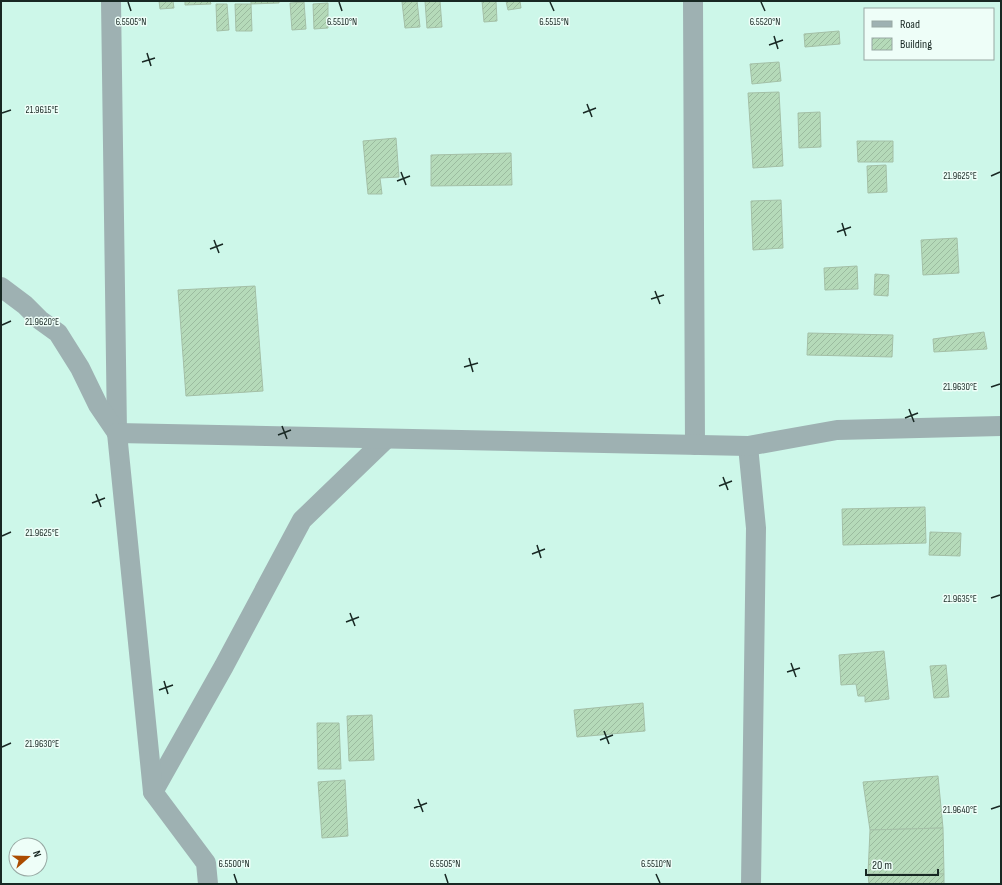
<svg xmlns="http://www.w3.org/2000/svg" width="1002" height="885" font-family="'Sofia Sans Condensed',sans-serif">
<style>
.building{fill:url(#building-hatch);stroke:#a4c0a7}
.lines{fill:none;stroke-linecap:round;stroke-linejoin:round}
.street{stroke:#9eb1b2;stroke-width:20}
.ticks{fill:none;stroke:#182823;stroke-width:1.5}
.ticks-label{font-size:10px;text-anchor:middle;fill:#182823;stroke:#eefef8;stroke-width:3;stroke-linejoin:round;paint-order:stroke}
</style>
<defs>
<pattern id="building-hatch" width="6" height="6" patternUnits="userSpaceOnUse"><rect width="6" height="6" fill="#b5dab9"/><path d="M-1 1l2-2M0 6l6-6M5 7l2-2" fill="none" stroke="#9bbb9f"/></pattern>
</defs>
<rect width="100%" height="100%" fill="#cdf7e9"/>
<g class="building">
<path d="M 159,1 L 173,1 L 174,8 L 160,9 Z"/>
<path d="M 185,1 L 210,1 L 211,4 L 185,5 Z"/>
<path d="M 251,1 L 279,1 L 279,3 L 251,4 Z"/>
<path d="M 417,1 L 420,27 L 405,28 L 402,2 Z"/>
<path d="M 425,1 L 440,1 L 442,27 L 427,28 Z"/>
<path d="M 482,1 L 496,1 L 497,21 L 484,22 Z"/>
<path d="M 506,1 L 520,1 L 521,8 L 508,10 Z"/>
<path d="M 304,2 L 306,29 L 292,30 L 290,3 Z"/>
<path d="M 328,3 L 328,28 L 314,29 L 313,4 Z"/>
<path d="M 216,4 L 227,4 L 229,30 L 217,31 Z"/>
<path d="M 235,4 L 251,4 L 252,31 L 236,31 Z"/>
<path d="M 839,31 L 840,44 L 805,47 L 804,34 Z"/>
<path d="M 779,62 L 781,81 L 752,84 L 750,64 Z"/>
<path d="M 779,92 L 783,166 L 753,168 L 748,93 Z"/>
<path d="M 820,112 L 821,147 L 799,148 L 798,113 Z"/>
<path d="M 396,138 L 399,177 L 380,178 L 382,194 L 368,194 L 363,141 Z"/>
<path d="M 857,141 L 893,141 L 893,162 L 858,162 Z"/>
<path d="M 511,153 L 512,185 L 431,186 L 431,155 Z"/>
<path d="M 886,165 L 887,192 L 868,193 L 867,166 Z"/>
<path d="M 781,200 L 783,248 L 753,250 L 751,201 Z"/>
<path d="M 957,238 L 959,273 L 923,275 L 921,240 Z"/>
<path d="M 857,266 L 858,289 L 825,290 L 824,268 Z"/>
<path d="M 875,274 L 889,275 L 888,296 L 874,295 Z"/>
<path d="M 255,286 L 263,391 L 186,396 L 178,290 Z"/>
<path d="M 984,332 L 987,349 L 934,352 L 933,339 Z"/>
<path d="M 808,333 L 893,335 L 892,357 L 807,355 Z"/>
<path d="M 925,507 L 926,543 L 843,545 L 842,509 Z"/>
<path d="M 930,532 L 961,533 L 960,556 L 929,555 Z"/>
<path d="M 884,651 L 889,699 L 865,702 L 865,696 L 858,696 L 856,684 L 841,685 L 839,655 Z"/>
<path d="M 946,665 L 949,697 L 934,698 L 930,666 Z"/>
<path d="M 643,703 L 645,731 L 577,737 L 574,710 Z"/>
<path d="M 372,715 L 374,760 L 349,761 L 347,716 Z"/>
<path d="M 317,723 L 339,723 L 341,769 L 318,769 Z"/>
<path d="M 938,776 L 943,828 L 870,830 L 863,782 Z"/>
<path d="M 345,780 L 348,836 L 322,838 L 318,782 Z"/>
<path d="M 943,828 L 944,874 L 868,874 L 870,830 Z"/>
<path d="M 868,874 L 944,874 L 944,884 L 869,884 Z"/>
</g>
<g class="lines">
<g class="street">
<path d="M 111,1 L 117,433"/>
<path d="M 693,1 L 695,445"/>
<path d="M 1,287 L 25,305 L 40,320 L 58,333 L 80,368 L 98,405 L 117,433"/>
<path d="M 748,446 L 756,528 L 751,884"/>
<path d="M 153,792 L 224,666 L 302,520 L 386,439"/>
<path d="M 208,884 L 206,863 L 153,792 L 117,433 L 748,446 L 837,430 L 1001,426"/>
</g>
</g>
<path class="ticks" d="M 128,2 L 131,11M 339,2 L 342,11M 550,2 L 554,11M 761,2 L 765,11M 774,36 L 778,49M 769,45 L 783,40M 147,53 L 151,66M 142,62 L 155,58M 587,104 L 592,117M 2,113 L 11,110M 583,113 L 596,108M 401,172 L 406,185M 991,176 L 1000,172M 397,181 L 410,176M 842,223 L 846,236M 837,232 L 851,227M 214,240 L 219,253M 210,249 L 223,244M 655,291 L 660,304M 651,299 L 664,295M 2,325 L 11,321M 469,358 L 473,372M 464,367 L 478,363M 991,387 L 1000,384M 909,409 L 914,422M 905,418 L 918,413M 282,426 L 287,439M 278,435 L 291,430M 723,477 L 728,490M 719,486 L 732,481M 96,494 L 101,507M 92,503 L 105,498M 2,536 L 11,532M 537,545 L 541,558M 532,554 L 545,549M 991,598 L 1000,595M 350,613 L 355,626M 346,622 L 359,617M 791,663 L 796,677M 787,672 L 800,668M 164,681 L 168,694M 159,690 L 173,685M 604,731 L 609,744M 600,740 L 613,735M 2,747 L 11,743M 418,799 L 423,812M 414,808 L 427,803M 991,809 L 1000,806M 234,874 L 237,883M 445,874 L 448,883M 656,874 L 660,883"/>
<g class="ticks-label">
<text x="131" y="25">6.5505°N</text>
<text x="342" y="25">6.5510°N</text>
<text x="554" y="25">6.5515°N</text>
<text x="765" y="25">6.5520°N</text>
<text x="42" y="113">21.9615°E</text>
<text x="960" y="179">21.9625°E</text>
<text x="42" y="325">21.9620°E</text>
<text x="960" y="390">21.9630°E</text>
<text x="42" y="536">21.9625°E</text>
<text x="960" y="602">21.9635°E</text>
<text x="42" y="747">21.9630°E</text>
<text x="960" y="813">21.9640°E</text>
<text x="234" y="867">6.5500°N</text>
<text x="445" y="867">6.5505°N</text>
<text x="656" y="867">6.5510°N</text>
</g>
<rect width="1002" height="885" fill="none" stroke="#182823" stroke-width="4"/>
<rect x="864" y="8" width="130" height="52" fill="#eefef8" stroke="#98a8a3"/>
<rect x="872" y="21" width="20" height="6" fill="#9eb1b2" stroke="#98a8a3"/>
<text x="900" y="28" font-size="12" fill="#182823">Road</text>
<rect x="872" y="38" width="20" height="12" fill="url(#building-hatch)" stroke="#98a8a3"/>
<text x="900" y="48" font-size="12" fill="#182823">Building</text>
<g transform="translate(28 857) rotate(70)"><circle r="19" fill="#eefef8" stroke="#98a8a3"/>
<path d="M0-3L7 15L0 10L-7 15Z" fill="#ab4c00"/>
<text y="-6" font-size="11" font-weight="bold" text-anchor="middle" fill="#182823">N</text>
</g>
<path d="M866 869v6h72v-6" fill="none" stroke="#182823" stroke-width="2"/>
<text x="872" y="869" font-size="12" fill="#182823" stroke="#eefef8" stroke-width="3" paint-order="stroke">20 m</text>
</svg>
